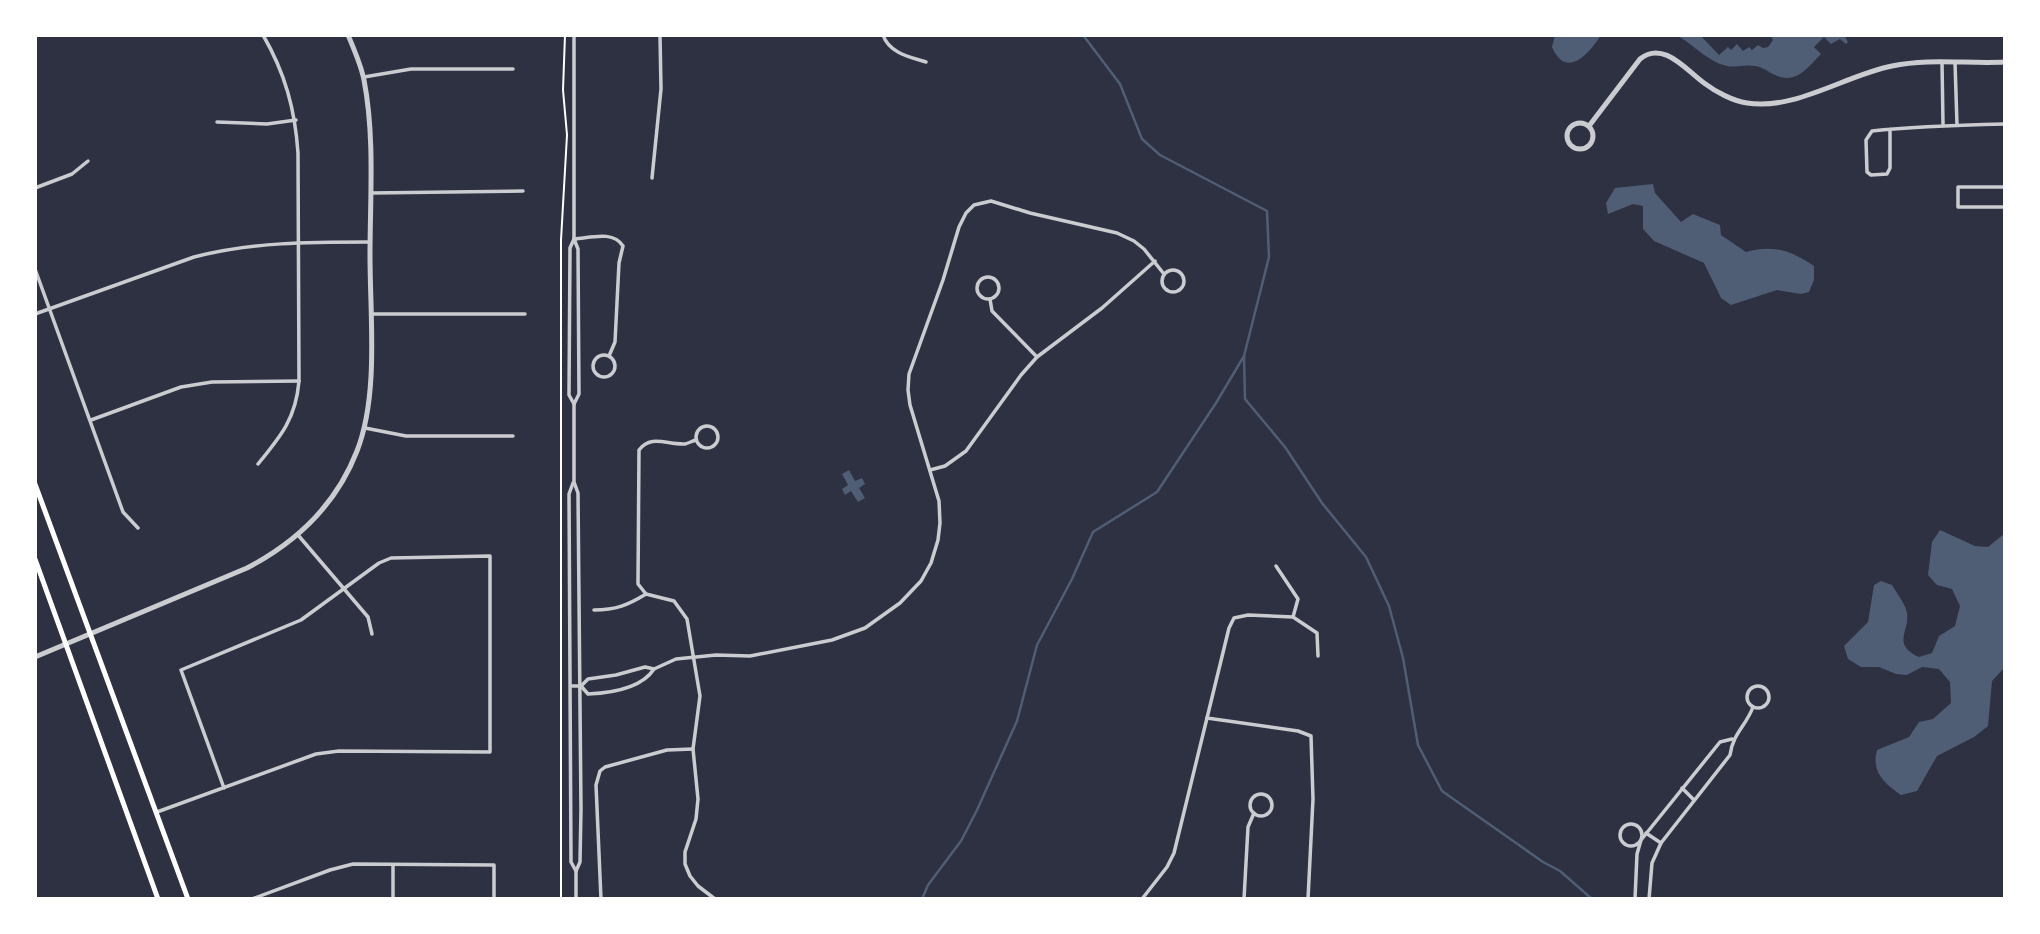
<svg xmlns="http://www.w3.org/2000/svg" width="2040" height="934" font-family="'Work Sans',sans-serif">
<style>
.water{fill:#4f5d75}
.lines{fill:none;stroke-linecap:round;stroke-linejoin:round}
.stream{stroke:#4f5d75;stroke-width:2.5}
.path{stroke:#fff;stroke-width:2}
.minor{stroke:#caccd0;stroke-width:3.5}
.tertiary{stroke:#caccd0;stroke-width:5}
.secondary{stroke:#fff;stroke-width:5}
</style>
<rect width="100%" height="100%" fill="#2d3142"/>
<g class="water">
<path d="M 1555,35 L 1601,35 C 1589,54 1566,80 1552,47 Z"/>
<path d="M 1676,35 L 1700,35 L 1719,55 L 1728,47 L 1731,50 L 1737,44 L 1743,51 L 1749,47 L 1752,50 L 1758,45 L 1763,48 L 1768,47 L 1773,40 L 1770,35 L 1844,35 L 1848,42 L 1846,44 L 1840,39 L 1831,44 L 1824,37 L 1814,47 L 1821,54 C 1808,67 1797,85 1775,75 C 1768,72 1763,67 1755,66 C 1745,64 1736,68 1727,66 C 1708,62 1693,44 1676,35 Z"/>
<path d="M 1653,184 L 1655,193 L 1681,222 L 1693,214 L 1720,225 L 1721,235 L 1746,252 C 1773,244 1792,251 1814,266 L 1814,280 L 1809,292 L 1801,294 L 1777,290 L 1731,305 L 1721,298 L 1704,263 L 1654,241 L 1643,229 L 1643,206 L 1633,204 L 1608,214 L 1606,203 L 1615,188 Z"/>
<path d="M 849,470 L 855,481 L 862,478 L 865,484 L 859,488 L 865,498 L 858,502 L 851,491 L 845,495 L 842,489 L 848,485 L 842,474 Z"/>
<path d="M 1940,530 L 1975,546 L 1988,547 L 2005,533 L 2005,667 L 1992,681 L 1988,726 L 1974,737 L 1937,756 L 1917,791 L 1901,795 C 1884,783 1871,772 1877,750 L 1909,737 L 1919,722 L 1933,719 L 1951,703 L 1950,682 L 1939,669 L 1922,667 L 1907,675 L 1896,674 L 1879,667 L 1861,667 L 1848,659 L 1844,646 L 1868,622 L 1874,585 L 1881,581 L 1892,585 C 1896,592 1903,601 1906,609 C 1913,630 1889,643 1919,657 L 1932,653 L 1939,636 L 1955,626 L 1960,606 L 1952,589 L 1937,585 L 1928,575 L 1932,542 Z"/>
</g>
<g class="lines">
<g class="stream">
<path d="M 1083,35 L 1120,84 L 1142,139 L 1160,155 L 1267,211 L 1269,257 L 1244,356 L 1245,399 L 1285,447 L 1322,503 L 1366,557 L 1389,606 L 1403,658 L 1418,745 L 1442,791 L 1543,862 L 1560,871 L 1592,899"/>
<path d="M 922,899 L 928,885 L 961,841 L 977,810 L 1017,721 L 1037,645 L 1072,579 L 1093,532 L 1157,492 L 1216,403 L 1244,356"/>
</g>
<path class="path" d="M 561,899 L 561,240 L 567,135 L 563,90 L 565,35"/>
<g class="minor">
<path d="M 574,35 L 574,239 L 570,248 L 569,395 L 574,404"/>
<path d="M 883,35 C 889,53 910,57 926,62"/>
<path d="M 1942,62 L 1943,124"/>
<path d="M 1955,62 L 1957,125"/>
<path d="M 364,77 L 411,69 L 513,69"/>
<path d="M 217,122 L 267,124 L 296,120"/>
<path d="M 1890,129 L 1890,168 L 1887,174 L 1871,175 L 1867,172 L 1866,140 L 1872,131 C 1916,126 1960,125 2005,124"/>
<path d="M 652,178 L 661,89 L 660,35"/>
<path d="M 2005,187 L 1958,187 L 1958,207 L 2005,207"/>
<path d="M 35,188 L 72,174 L 88,161"/>
<path d="M 371,193 L 523,191"/>
<path d="M 574,239 L 578,249 L 579,394 L 574,404 L 574,482 L 578,493 L 581,809 L 580,862 L 576,871 L 576,899"/>
<path d="M 574,239 C 590,238 613,230 623,246 L 619,263 L 615,342 L 609,356"/>
<path d="M 35,269 L 123,512 L 138,528"/>
<circle cx="1173" cy="281" r="11"/>
<circle cx="988" cy="288" r="11"/>
<path d="M 990,299 L 992,311 L 1037,357"/>
<path d="M 35,314 L 194,257 C 252,242 310,242 370,242"/>
<path d="M 372,314 L 525,314"/>
<circle cx="604" cy="366" r="11"/>
<path d="M 91,420 L 181,387 L 212,382 L 299,381"/>
<circle cx="707" cy="437" r="11"/>
<path d="M 365,428 L 406,436 L 513,436"/>
<path d="M 696,440 C 692,441 689,443 685,444 C 667,445 651,434 639,450 L 638,584 L 646,594 L 674,601 L 687,619 L 700,696 L 693,749 L 698,799 L 696,819 L 685,852 L 685,864 L 690,876 L 698,886 L 715,899"/>
<path d="M 258,464 C 281,436 296,418 299,381 L 298,153 C 295,109 285,73 263,35"/>
<path d="M 930,470 L 945,466 L 966,451 L 1021,375 L 1037,357 L 1102,308 L 1155,261"/>
<path d="M 573,483 L 569,494 L 571,862 L 576,871"/>
<path d="M 298,535 L 368,617 L 372,634"/>
<path d="M 1276,566 L 1298,599 L 1293,617 L 1317,633 L 1318,656"/>
<path d="M 594,610 C 616,610 628,605 646,594"/>
<path d="M 1293,617 L 1248,615 L 1234,618 L 1229,628 L 1207,718 L 1298,731 L 1311,736 L 1313,799 L 1308,899"/>
<path d="M 572,686 L 581,686 L 588,694 C 611,693 641,689 654,669"/>
<path d="M 581,686 L 588,679 L 616,675 L 645,667 L 654,669 L 676,659 L 716,655 L 750,656 L 832,640 L 865,628 L 900,603 L 921,581 L 931,563 L 938,540 L 940,523 L 939,501 L 910,405 L 908,390 L 909,374 L 943,280 L 959,227 L 966,213 L 974,205 L 991,201 L 1030,213 L 1117,233 L 1134,241 L 1144,249 L 1164,274"/>
<circle cx="1758" cy="697" r="11"/>
<path d="M 1682,788 L 1694,800"/>
<circle cx="1261" cy="805" r="11"/>
<path d="M 157,812 L 316,754 L 339,751 L 490,752 L 490,556 L 391,558 L 379,563 L 301,620 L 181,670 L 224,788"/>
<circle cx="1631" cy="835" r="11"/>
<path d="M 1646,833 L 1661,843"/>
<path d="M 252,899 L 330,870 L 353,864 L 494,865 L 494,899"/>
<path d="M 393,899 L 393,865"/>
<path d="M 601,899 L 596,785 L 600,771 L 605,767 L 667,750 L 693,749"/>
<path d="M 1142,899 L 1167,867 L 1174,853 L 1207,718"/>
<path d="M 1244,899 L 1248,827 L 1254,813"/>
<path d="M 1635,899 L 1637,854 L 1641,840 L 1720,742 L 1732,739"/>
<path d="M 1649,899 L 1652,863 L 1661,843 L 1730,755 C 1733,733 1746,726 1753,707"/>
</g>
<g class="tertiary">
<circle cx="1580" cy="136" r="13"/>
<path d="M 1589,126 L 1640,59 C 1663,40 1686,70 1704,83 C 1716,92 1733,101 1747,103 C 1794,111 1846,75 1892,66 C 1929,58 1967,64 2005,62"/>
<path d="M 35,657 L 247,568 C 297,542 336,505 357,451 C 379,395 370,316 370,256 C 370,198 375,137 364,80 C 361,65 354,49 348,35"/>
</g>
<g class="secondary">
<path d="M 35,484 L 188,899"/>
<path d="M 35,559 L 158,899"/>
</g>
</g>
<rect width="2040" height="934" fill="none" stroke="#ffffff" stroke-width="74"/>
</svg>
